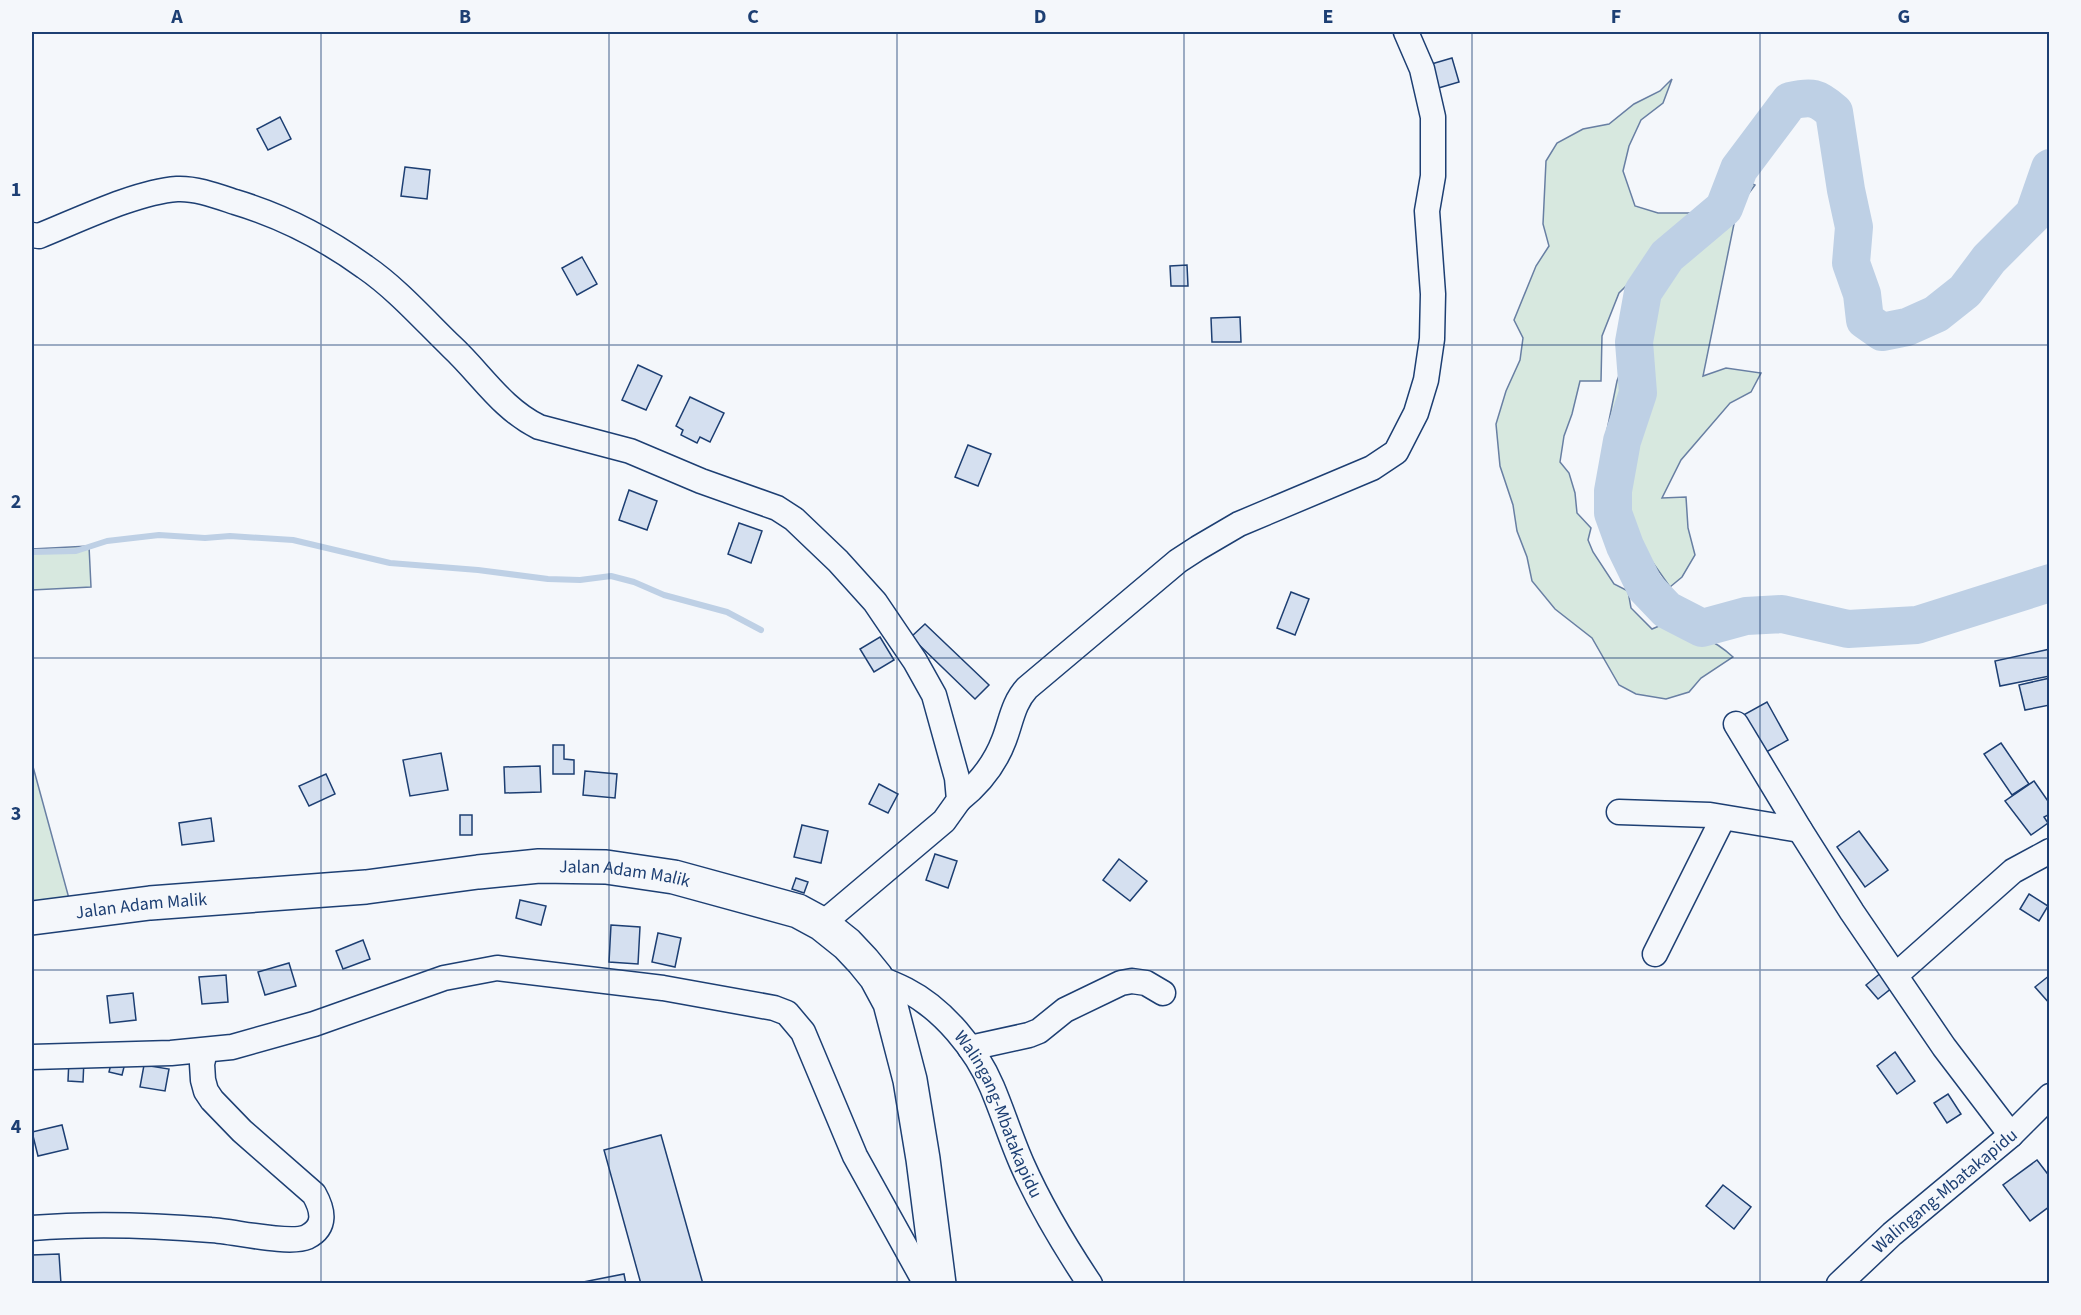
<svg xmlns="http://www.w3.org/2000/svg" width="2081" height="1315" font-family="'Source Sans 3',sans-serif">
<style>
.green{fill:#d7e8df;stroke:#687fa3;stroke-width:1.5}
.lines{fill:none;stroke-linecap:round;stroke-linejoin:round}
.stream{stroke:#bed0e5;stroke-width:6}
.river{stroke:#bed0e5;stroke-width:38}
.building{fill:#d5e0f0;stroke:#1d3f73;stroke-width:1.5}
.minor-casing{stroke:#1d3f73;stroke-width:27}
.highway-casing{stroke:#1d3f73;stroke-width:36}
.minor{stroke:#f4f7fb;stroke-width:24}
.highway{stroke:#f4f7fb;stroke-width:33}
.grid{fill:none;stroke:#1d3f73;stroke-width:1.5;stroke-opacity:0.55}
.labels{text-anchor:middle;stroke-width:4.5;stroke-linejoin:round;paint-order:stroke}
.street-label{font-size:18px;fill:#1d3f73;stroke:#f4f7fb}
.neatline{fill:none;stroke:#1d3f73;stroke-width:2}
.grid-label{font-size:20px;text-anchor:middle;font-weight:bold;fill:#1d3f73}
</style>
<rect width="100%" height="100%" fill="#f4f7fb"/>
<g class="green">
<path d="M 1672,79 L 1663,103 L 1641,120 L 1629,146 L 1623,171 L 1635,206 L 1658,213 L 1691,213 L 1677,244 L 1667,246 L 1619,293 L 1602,336 L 1601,381 L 1580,381 L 1572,414 L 1564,436 L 1560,462 L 1569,473 L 1575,493 L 1577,513 L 1591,528 L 1588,540 L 1593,552 L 1614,584 L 1628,591 L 1631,608 L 1652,629 L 1666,623 C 1691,631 1714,639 1733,657 L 1701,678 L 1689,692 L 1666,699 L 1636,694 L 1619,685 L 1592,638 L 1555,609 L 1532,581 L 1527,557 L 1517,531 L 1513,505 L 1500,466 L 1496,424 L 1506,391 L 1520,360 L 1523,338 L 1514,320 L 1536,266 L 1549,246 L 1543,224 L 1546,161 L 1557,143 L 1583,129 L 1609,124 L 1634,104 L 1660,91 Z"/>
<path d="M 1746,181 L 1755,185 L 1737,209 L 1703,376 L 1726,368 L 1761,373 L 1751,392 L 1730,403 L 1681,460 L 1662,498 L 1686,497 L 1688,528 L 1695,555 L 1682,577 L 1670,587 L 1620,516 L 1603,475 L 1606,435 L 1617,381 L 1634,335 L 1718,205 Z"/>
<path d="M 89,546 L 91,587 L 32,590 L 32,549 Z"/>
<path d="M 32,763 L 73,913 L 32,918 Z"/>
</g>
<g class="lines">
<path class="stream" d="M 32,552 L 76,551 L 107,541 L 159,535 L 205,538 L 230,536 L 293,540 L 390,563 L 478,570 L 548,579 L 580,580 L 611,576 L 634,582 L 664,595 L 727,612 L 761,630"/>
<path class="river" d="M 2050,168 L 2034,214 L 1989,259 L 1965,291 L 1936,314 L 1907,327 L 1882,332 L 1865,320 L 1862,294 L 1851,263 L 1854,227 L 1846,190 L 1834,112 C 1817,97 1812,96 1790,101 L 1739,169 L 1724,208 L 1667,256 L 1643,292 L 1634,342 L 1638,393 L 1622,441 L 1613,491 L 1613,513 L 1625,546 L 1645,587 L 1667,610 L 1702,628 L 1746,616 L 1782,614 L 1848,629 L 1917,625 L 2050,583"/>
</g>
<g class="building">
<path d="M 1452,58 L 1459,82 L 1435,89 L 1428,65 Z"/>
<path d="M 280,117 L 291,139 L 268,150 L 257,129 Z"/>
<path d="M 405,167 L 430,170 L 427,199 L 401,196 Z"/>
<path d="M 582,257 L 597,284 L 577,295 L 562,268 Z"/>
<path d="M 1187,265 L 1188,286 L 1171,286 L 1170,266 Z"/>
<path d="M 1240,317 L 1241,342 L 1212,342 L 1211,318 Z"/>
<path d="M 638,365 L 662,376 L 646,410 L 622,400 Z"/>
<path d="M 690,397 L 724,413 L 710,442 L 700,437 L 697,443 L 681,435 L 683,430 L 676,426 Z"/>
<path d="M 968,445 L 991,454 L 978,486 L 955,477 Z"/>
<path d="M 629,490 L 657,501 L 647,530 L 619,520 Z"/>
<path d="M 739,523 L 762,531 L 751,563 L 728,554 Z"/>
<path d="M 1291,592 L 1309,599 L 1295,635 L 1277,628 Z"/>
<path d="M 925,624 L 989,685 L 975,699 L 911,637 Z"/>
<path d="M 880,637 L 894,660 L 874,672 L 860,649 Z"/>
<path d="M 2050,649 L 2050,676 L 2000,686 L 1995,661 Z"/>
<path d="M 2050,678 L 2050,705 L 2025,710 L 2019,685 Z"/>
<path d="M 1767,702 L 1788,740 L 1759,756 L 1738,718 Z"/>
<path d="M 2001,743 L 2029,784 L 2012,795 L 1984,754 Z"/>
<path d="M 553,745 L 564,745 L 564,759 L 574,760 L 574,774 L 553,774 Z"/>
<path d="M 441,753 L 448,790 L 410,796 L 403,760 Z"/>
<path d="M 540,766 L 541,792 L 505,793 L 504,767 Z"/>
<path d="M 585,771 L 617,774 L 615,798 L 583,795 Z"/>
<path d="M 326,774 L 335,794 L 309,806 L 299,786 Z"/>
<path d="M 2034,781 L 2050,804 L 2050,814 L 2044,817 L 2048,823 L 2031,835 L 2005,801 Z"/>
<path d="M 879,784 L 898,794 L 888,813 L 869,804 Z"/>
<rect x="460" y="815" width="12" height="20"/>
<path d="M 211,818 L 214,841 L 182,845 L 179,823 Z"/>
<path d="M 802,825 L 828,831 L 821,863 L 794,857 Z"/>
<path d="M 1859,831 L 1888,870 L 1865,887 L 1837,847 Z"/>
<path d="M 935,854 L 957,861 L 948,888 L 926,880 Z"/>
<path d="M 1119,859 L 1147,881 L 1130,901 L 1103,880 Z"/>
<path d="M 796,878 L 808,882 L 804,893 L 792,889 Z"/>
<path d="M 2029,894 L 2048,906 L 2039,921 L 2020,909 Z"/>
<path d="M 520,900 L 546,906 L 541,925 L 516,918 Z"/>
<path d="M 611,925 L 640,927 L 638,964 L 609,962 Z"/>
<path d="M 658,933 L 681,938 L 675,967 L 652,962 Z"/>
<path d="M 363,940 L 370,959 L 343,969 L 336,951 Z"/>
<path d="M 289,963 L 296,986 L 265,995 L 258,972 Z"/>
<path d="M 1882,972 L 1893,987 L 1878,999 L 1866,985 Z"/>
<path d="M 226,975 L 228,1002 L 202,1004 L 199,977 Z"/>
<path d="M 2050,975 L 2050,1004 L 2035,987 Z"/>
<path d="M 133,993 L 136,1020 L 110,1023 L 107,996 Z"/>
<path d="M 1895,1052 L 1915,1081 L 1897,1094 L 1877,1066 Z"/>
<path d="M 69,1059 L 84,1060 L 83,1082 L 68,1081 Z"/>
<path d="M 112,1060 L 125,1063 L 122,1075 L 109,1072 Z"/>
<path d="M 144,1065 L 169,1069 L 165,1091 L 140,1087 Z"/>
<path d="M 1948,1094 L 1961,1114 L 1947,1123 L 1934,1103 Z"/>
<path d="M 62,1125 L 68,1149 L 38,1156 L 32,1132 Z"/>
<path d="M 661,1135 L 703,1284 L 641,1284 L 604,1150 Z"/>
<path d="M 2037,1160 L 2050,1177 L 2050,1206 L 2030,1221 L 2003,1185 Z"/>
<path d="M 1723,1185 L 1751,1207 L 1734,1229 L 1706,1206 Z"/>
<path d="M 59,1254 L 61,1284 L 32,1284 L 32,1255 Z"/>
<path d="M 624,1274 L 626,1284 L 584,1284 L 583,1282 Z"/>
</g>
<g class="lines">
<defs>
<g id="minor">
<path d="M 32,235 L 39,236 C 79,220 136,192 177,189 C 196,188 217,196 235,202 C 282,216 325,238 365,267 C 397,289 424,320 452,347 C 481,374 502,409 539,427 L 630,451 L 701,481 L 777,508 L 794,519 L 838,561 L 875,602 L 915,661 L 934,695 L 957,778 L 959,800 L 944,821 L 822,924"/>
<path d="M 1736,724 L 1800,830 L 1852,912 L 1944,1047 L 2011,1135"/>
<path d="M 959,800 C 979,784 995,764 1004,740 C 1011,722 1013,703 1027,688 L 1178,561 L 1198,548 L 1239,524 L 1372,468 L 1396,452 L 1416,413 L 1426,380 L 1432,339 L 1433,294 L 1427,211 L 1433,176 L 1433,117 L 1422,69 L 1406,32"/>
<path d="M 1619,812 L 1710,815 L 1800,830"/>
<path d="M 1655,954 L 1723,818"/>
<path d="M 1896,975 L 2013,871 L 2050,851"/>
<path id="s1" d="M 876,977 C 886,981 896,985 906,990 C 943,1009 976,1049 992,1087 C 1003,1113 1011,1139 1022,1164 C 1041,1207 1064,1245 1090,1284"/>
<path d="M 970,1048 L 1029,1035 L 1039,1031 L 1065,1010 L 1121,983 L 1132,981 L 1146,983 L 1163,993"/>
<path d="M 32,1057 L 171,1053 L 232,1047 L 314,1024 L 444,978 L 497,968 L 663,988 L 774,1008 L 787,1013 L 803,1032 L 855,1156 L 926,1284"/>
<path d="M 32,1228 C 91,1223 152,1225 211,1230 C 232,1231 289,1245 307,1237 C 327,1227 323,1210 314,1194 L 242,1131 L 212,1100 L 206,1091 L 203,1080 L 202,1064 L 205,1051"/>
<path id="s2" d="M 1839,1284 L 1892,1234 L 2011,1135 L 2050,1096"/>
</g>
<g id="highway">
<path id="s3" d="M 32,918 L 150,903 L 366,887 L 478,872 L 539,866 L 606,867 L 674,877 L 798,911 L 822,924 L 847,944 L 863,961 L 876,977 L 890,1003 L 910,1080 L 923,1159 L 939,1284"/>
</g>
</defs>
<use href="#minor" class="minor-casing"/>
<use href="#highway" class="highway-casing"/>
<use href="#minor" class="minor"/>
<use href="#highway" class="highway"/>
</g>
<path class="grid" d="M 321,32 L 321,1284M 609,32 L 609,1284M 897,32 L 897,1284M 1184,32 L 1184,1284M 1472,32 L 1472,1284M 1760,32 L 1760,1284M 32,345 L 2050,345M 32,658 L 2050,658M 32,970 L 2050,970"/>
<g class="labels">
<g class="street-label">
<text dy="6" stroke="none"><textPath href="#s3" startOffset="596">Jalan Adam Malik</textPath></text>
<text dy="6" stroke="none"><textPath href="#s3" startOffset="110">Jalan Adam Malik</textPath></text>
<text dy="6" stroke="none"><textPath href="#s1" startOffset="192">Walingang-Mbatakapidu</textPath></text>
<text dy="6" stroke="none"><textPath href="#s2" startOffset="141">Walingang-Mbatakapidu</textPath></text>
</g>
</g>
<rect width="2081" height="1315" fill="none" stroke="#f4f7fb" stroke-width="66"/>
<rect x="33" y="33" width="2015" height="1249" class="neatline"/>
<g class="grid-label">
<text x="177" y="23">A</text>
<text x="465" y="23">B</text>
<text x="753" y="23">C</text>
<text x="1040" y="23">D</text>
<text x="1328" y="23">E</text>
<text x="1616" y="23">F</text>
<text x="1904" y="23">G</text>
<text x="16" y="196">1</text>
<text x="16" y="508">2</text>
<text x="16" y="820">3</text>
<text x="16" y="1133">4</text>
</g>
</svg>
